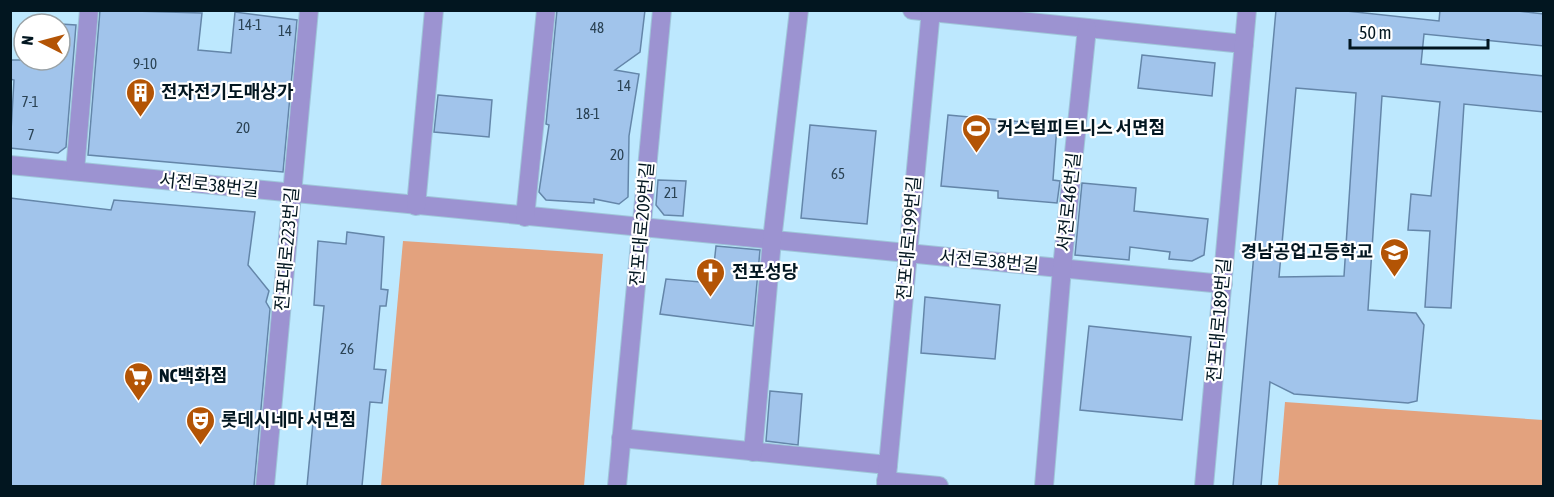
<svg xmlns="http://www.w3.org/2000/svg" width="1554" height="497" font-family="'Asap Condensed','Noto Sans KR',sans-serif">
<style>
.green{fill:#e3a27e}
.building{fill:#a1c4eb;stroke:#6486a9;stroke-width:1.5;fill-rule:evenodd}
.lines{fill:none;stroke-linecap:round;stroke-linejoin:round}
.minor-casing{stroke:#9fc6da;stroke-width:20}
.minor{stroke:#9c93d1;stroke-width:18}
.labels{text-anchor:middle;stroke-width:4.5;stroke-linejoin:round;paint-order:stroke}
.number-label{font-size:15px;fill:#2a4253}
.poi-label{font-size:18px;font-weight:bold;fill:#021620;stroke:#fff;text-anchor:start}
.street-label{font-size:18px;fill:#021620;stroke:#fff}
</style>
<rect width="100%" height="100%" fill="#bde8fe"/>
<g class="green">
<path d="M 403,241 L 603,254 L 584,486 L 381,486 Z"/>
<path d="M 1285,402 L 1543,420 L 1543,486 L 1278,486 Z"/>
</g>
<g class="building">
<path d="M 100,10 L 202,13 L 198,50 L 231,53 L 235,12 L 297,20 L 283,172 L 88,155 Z"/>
<path d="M 557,10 L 645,10 L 640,52 L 615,70 L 639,74 L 629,136 L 628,197 L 619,204 L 594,199 L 594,203 L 546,200 L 539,192 L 549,125 L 546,124 Z"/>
<path d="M 1276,10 L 1337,10 L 1439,21 L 1440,10 L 1510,10 L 1544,14 L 1544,46 L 1424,34 L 1421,64 L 1544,76 L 1544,112 L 1464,104 L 1451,308 L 1425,307 L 1430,231 L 1408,230 L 1411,194 L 1431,196 L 1440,102 L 1382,96 L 1368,310 L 1416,313 L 1424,325 L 1417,401 L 1408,403 L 1294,394 L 1270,382 L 1261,486 L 1233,486 ZM 1296,88 L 1356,93 L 1344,276 L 1279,277 Z"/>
<path d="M 60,24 L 76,25 L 66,147 L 58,153 L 10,148 L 14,80 L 10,79 L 10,60 L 60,60 Z"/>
<path d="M 1142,55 L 1215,63 L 1212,96 L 1138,88 Z"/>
<path d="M 438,95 L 492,100 L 489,137 L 434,132 Z"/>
<path d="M 948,115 L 1057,125 L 1053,180 L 1060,181 L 1057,203 L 998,198 L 998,191 L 941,186 Z"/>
<path d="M 810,125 L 876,131 L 867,224 L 801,218 Z"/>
<path d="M 658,180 L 686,181 L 683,216 L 664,215 L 656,205 Z"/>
<path d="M 1082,183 L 1136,188 L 1134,211 L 1208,219 L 1204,255 L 1192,261 L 1169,259 L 1170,252 L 1130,247 L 1129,260 L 1075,255 Z"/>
<path d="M 10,198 L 111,210 L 114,200 L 255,212 L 248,265 L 269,291 L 266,302 L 270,309 L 254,486 L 10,486 Z"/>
<path d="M 347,232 L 384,237 L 381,289 L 388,290 L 386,306 L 380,306 L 374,369 L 386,370 L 382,403 L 370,402 L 362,486 L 307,486 L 324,306 L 314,305 L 318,241 L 346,244 Z"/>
<path d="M 716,246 L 760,250 L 753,326 L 660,314 L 666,279 L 712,283 Z"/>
<path d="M 925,297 L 1000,305 L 995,359 L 921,353 Z"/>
<path d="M 1089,326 L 1191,337 L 1182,420 L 1080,410 Z"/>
<path d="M 770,391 L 802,394 L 798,445 L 766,441 Z"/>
</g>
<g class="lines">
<defs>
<g id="minor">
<path d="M 912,10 L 1244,44"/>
<path d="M 10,165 L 1223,284"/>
<path d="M 75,171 L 89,10"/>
<path d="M 416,206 L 434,10"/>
<path d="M 525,217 L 546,10"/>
<path d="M 621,438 L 888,465"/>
<path d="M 753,452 L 772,240 L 799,10"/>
<path d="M 886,481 L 939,486"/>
<path d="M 265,486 L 309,10"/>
<path d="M 617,486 L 662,10"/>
<path d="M 886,486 L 931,10"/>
<path d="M 1044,486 L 1062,268 L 1087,28"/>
<path d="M 1204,486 L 1247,10"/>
</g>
</defs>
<use href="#minor" class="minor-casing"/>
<use href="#minor" class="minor"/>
</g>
<defs>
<symbol id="building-pin" viewBox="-11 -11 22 30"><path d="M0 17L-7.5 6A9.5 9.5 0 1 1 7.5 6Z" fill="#b35405" stroke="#fff"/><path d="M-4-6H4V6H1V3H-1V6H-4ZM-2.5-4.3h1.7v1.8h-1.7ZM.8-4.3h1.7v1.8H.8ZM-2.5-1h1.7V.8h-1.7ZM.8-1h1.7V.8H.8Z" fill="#fff"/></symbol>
<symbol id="stadium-pin" viewBox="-11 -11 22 30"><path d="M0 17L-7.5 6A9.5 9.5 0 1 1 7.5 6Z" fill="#b35405" stroke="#fff"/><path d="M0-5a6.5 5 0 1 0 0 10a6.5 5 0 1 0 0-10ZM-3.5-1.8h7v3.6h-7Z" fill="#fff"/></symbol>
<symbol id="school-pin" viewBox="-11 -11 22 30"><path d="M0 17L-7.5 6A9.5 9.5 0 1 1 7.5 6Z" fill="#b35405" stroke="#fff"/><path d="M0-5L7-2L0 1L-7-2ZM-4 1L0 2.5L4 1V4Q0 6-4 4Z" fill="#fff"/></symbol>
<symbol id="church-pin" viewBox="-11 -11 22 30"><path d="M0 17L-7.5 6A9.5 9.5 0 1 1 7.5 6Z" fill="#b35405" stroke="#fff"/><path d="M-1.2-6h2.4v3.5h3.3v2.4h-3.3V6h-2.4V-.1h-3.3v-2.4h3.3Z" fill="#fff"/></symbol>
<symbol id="supermarket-pin" viewBox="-11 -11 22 30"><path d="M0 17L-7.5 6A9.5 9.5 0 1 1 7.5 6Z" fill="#b35405" stroke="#fff"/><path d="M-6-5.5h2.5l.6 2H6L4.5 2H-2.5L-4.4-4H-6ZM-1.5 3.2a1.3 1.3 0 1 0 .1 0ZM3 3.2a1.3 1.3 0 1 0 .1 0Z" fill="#fff"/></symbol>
<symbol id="theatre-pin" viewBox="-11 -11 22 30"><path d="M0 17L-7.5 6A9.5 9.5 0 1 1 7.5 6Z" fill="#b35405" stroke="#fff"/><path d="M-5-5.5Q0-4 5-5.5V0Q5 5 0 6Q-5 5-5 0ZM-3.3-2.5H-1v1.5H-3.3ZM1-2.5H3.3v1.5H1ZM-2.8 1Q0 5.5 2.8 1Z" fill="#fff"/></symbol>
</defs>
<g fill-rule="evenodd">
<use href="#building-pin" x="124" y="76" width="33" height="45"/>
<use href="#stadium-pin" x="960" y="112" width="33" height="45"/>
<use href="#school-pin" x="1378" y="236" width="33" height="45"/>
<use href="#church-pin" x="694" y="256" width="33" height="45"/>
<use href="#supermarket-pin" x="122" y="360" width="33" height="45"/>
<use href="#theatre-pin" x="184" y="404" width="33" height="45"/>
</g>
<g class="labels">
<g class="number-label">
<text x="250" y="30">14-1</text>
<text x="597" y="33">48</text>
<text x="285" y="36">14</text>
<text x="145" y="69">9-10</text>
<text x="624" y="91">14</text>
<text x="30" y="107">7-1</text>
<text x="588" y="119">18-1</text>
<text x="243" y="133">20</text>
<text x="31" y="140">7</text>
<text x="617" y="160">20</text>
<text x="838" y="179">65</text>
<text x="671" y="198">21</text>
<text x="347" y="354">26</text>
</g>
<g class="poi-label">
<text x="161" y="98">전자전기도매상가</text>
<text x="997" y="134">커스텀피트니스 서면점</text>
<text x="1373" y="258" text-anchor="end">경남공업고등학교</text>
<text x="732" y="278">전포성당</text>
<text x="159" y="382">NC백화점</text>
<text x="221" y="426">롯데시네마 서면점</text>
</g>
<g class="street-label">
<text transform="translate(209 185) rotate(6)" y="6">서전로38번길</text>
<text transform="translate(1069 202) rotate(-84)" y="6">서전로46번길</text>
<text transform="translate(642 224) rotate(-85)" y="6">전포대로209번길</text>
<text transform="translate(909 238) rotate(-85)" y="6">전포대로199번길</text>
<text transform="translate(287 249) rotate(-85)" y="6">전포대로223번길</text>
<text transform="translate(989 261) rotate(5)" y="6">서전로38번길</text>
<text transform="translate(1219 320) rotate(-85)" y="6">전포대로189번길</text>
</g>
</g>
<rect width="1554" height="497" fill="none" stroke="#021620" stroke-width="24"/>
<g transform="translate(42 42) rotate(276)"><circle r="28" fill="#ffffff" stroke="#9aa2a6" stroke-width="1.5"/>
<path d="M0-4.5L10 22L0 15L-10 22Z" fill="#b35405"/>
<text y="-9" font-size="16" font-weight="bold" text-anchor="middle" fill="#021620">N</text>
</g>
<path d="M1350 39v9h138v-9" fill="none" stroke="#021620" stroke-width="3"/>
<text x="1359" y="39" font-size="18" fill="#021620" stroke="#ffffff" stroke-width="4.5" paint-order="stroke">50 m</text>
</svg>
